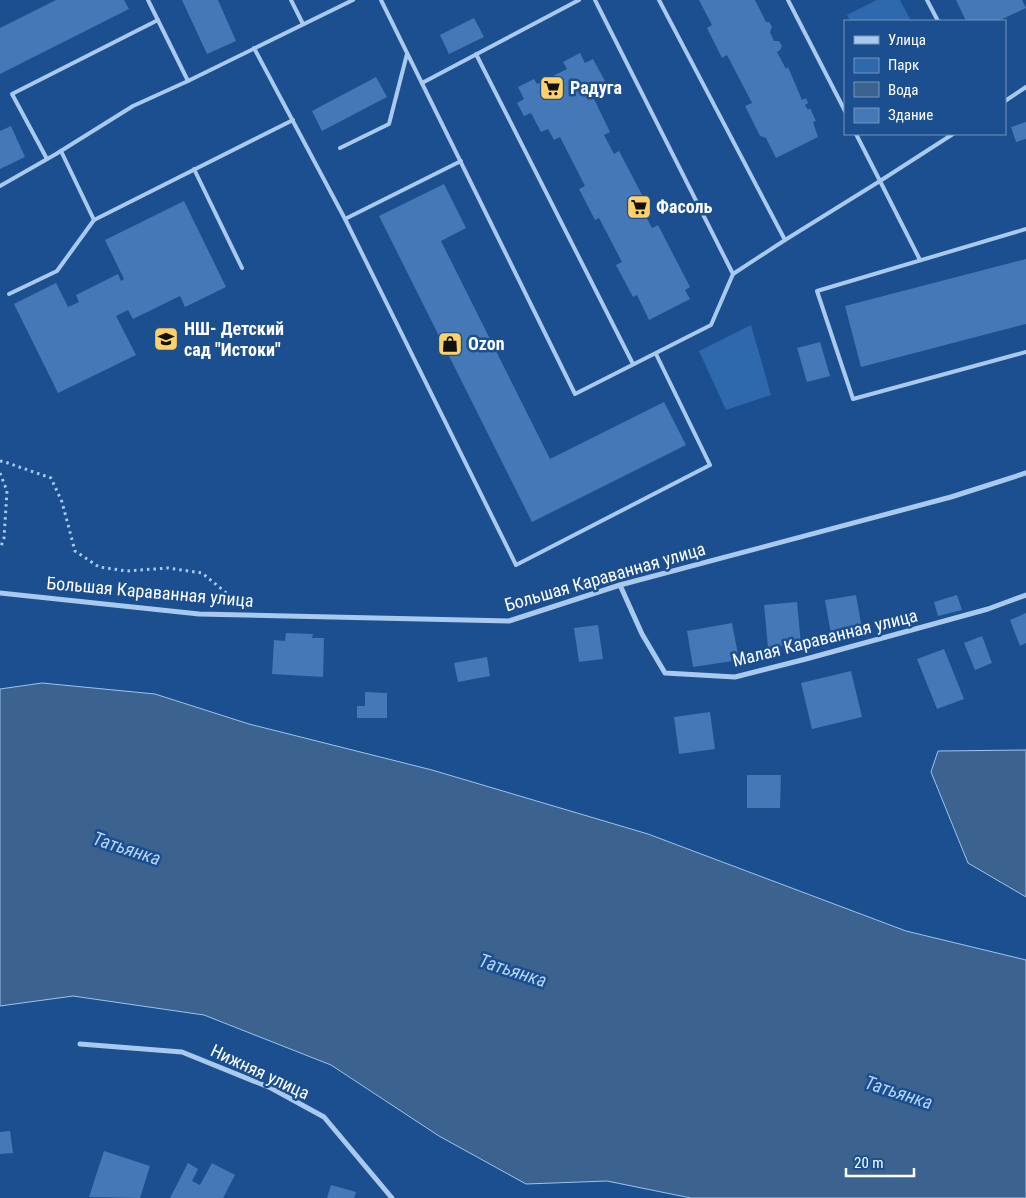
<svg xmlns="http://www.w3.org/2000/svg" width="1026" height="1198" font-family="'Roboto Condensed',sans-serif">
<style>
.green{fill:#2e69ad}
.water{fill:#3c6290;stroke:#9cc4f0}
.building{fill:#4478b7}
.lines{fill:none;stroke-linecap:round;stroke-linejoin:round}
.path{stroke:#a9c9ee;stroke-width:3;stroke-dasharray:2.5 4;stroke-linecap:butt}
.lane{stroke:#a9c9ee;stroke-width:4}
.street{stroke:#a9c9ee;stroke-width:5}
.labels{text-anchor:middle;stroke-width:5;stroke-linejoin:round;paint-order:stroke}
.poi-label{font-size:18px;font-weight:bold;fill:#fff;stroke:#1b4f8f;text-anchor:start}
.street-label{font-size:18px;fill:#fff;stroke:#1b4f8f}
.water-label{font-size:19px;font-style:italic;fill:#b5d3f5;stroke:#1b4f8f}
</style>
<rect width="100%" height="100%" fill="#1b4f8f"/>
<g class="green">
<path d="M 877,0 L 900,0 L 911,21 L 850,21 L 847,15 Z"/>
<path d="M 751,325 L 771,395 L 726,410 L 699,351 Z"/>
</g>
<g class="water">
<path d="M 42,683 L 155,694 L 249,724 L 432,770 L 648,834 L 906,931 L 1026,960 L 1026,1198 L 691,1198 L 607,1181 L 526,1184 L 439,1136 L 331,1065 L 204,1015 L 73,996 L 0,1006 L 0,689 Z"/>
<path d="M 1026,750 L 1026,897 L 968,863 L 931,772 L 938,751 Z"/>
</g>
<g class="building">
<path d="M 56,0 L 124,0 L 129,9 L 0,74 L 0,28 Z"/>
<path d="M 182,0 L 218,0 L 236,41 L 207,54 Z"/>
<path d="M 699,0 L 755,0 L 766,22 L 769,22 L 772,27 L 770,32 L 774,41 L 779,41 L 782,46 L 780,50 L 777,52 L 786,69 L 788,67 L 802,100 L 806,98 L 808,103 L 805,105 L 808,110 L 810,108 L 816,121 L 813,122 L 818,137 L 776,158 L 766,138 L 760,136 L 745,106 L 752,103 L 727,55 L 722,58 L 707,28 L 712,25 Z"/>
<path d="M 956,0 L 1022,0 L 1026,8 L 998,21 L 966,21 Z"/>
<path d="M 474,18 L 484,37 L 449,54 L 440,35 Z"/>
<path d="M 580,53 L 585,63 L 593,59 L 605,81 L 595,87 L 599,96 L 594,99 L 610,132 L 604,135 L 614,154 L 619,151 L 650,210 L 644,213 L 652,228 L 658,225 L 690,287 L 685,290 L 690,299 L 649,320 L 637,295 L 633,297 L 616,265 L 622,262 L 599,218 L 595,220 L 579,189 L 585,186 L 560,137 L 554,140 L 548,129 L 541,132 L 531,113 L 524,116 L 517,103 L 524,99 L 518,87 L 534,79 L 537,84 L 567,69 L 563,62 Z"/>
<path d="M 376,77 L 387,97 L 322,131 L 312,111 Z"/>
<path d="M 1026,122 L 1026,139 L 1016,142 L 1011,127 Z"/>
<path d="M 11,126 L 25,157 L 0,169 L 0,131 Z"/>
<path d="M 444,184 L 466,228 L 441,241 L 550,459 L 664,402 L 686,445 L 532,522 L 379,216 Z"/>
<path d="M 184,201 L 226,287 L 185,307 L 180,296 L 133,319 L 128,310 L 116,316 L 136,355 L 58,393 L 14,304 L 56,283 L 68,307 L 79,302 L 76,295 L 118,274 L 121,281 L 124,279 L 105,240 Z"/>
<path d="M 1026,259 L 1026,324 L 861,367 L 845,306 Z"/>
<path d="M 820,342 L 830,376 L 807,382 L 797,348 Z"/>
<path d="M 856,595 L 862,629 L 831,634 L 825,600 Z"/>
<path d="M 957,595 L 962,610 L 938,616 L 934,602 Z"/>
<path d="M 797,602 L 801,644 L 768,647 L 764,605 Z"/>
<path d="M 1026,613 L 1026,643 L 1020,646 L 1010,620 Z"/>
<path d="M 732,623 L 739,660 L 693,667 L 687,631 Z"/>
<path d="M 598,625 L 603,659 L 579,662 L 574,628 Z"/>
<path d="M 286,633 L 313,634 L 312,638 L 324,638 L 323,677 L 272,674 L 274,640 L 285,641 Z"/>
<path d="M 982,636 L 992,663 L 975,670 L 964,643 Z"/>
<path d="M 944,649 L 964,699 L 937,709 L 917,659 Z"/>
<path d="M 487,657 L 490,676 L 458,682 L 454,663 Z"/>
<path d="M 851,671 L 862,717 L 812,729 L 801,683 Z"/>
<path d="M 365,692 L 387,693 L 387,718 L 357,718 L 357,706 L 365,706 Z"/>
<path d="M 710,712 L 715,749 L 679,754 L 674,717 Z"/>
<path d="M 747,775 L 781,775 L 780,808 L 747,808 Z"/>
<path d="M 10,1131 L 13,1153 L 0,1154 L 0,1132 Z"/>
<path d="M 104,1151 L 150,1166 L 140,1198 L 89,1197 Z"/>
<path d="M 188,1163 L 198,1169 L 192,1181 L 200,1185 L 212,1163 L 235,1175 L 223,1198 L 170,1198 Z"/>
<path d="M 331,1185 L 356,1192 L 354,1198 L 327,1198 Z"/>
</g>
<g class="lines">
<g class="path">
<path d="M 0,461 L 5,462 L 51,478 L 62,502 L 75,551 L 99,567 L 127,571 L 168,568 L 202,573 L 229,595 L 250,600"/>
<path d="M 0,473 L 7,491 L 4,538 L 0,549"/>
</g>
<g class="lane">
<path d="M 148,0 L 188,81"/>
<path d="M 291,0 L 303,24"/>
<path d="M 381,0 L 575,394 L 711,325 L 733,274 L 595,0"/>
<path d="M 659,0 L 785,240 L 733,274"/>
<path d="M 788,0 L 845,111"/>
<path d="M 927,0 L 938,21"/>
<path d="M 254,48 L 345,219 L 516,565 L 710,465 L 656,354"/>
<path d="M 476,54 L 633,364"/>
<path d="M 422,83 L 579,0"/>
<path d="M 1005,101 L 1026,87"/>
<path d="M 340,148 L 389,124 L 407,54"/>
<path d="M 61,151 L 94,220 L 293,120"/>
<path d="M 47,159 L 12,94 L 158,20"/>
<path d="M 194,169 L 242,268"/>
<path d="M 880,181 L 920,260"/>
<path d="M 880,181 L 953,134"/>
<path d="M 0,186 L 56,154 L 133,106 L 188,81 L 353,0"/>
<path d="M 345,219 L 461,161"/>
<path d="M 1026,229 L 817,291 L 853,399 L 1026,352"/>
<path d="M 785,240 L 880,181 L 856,134"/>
<path d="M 9,294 L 57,271 L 94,220"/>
</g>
<g class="street">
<path d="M 620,585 L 642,634 L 665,673 L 735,677 L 806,659 L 988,609 L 1026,595"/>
<path d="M 0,593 L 199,614 L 509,621 L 620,585 L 951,497 L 1026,473"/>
<path d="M 80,1044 L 182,1052 L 271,1088 L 324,1117 L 392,1198"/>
</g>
</g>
<defs>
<symbol id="supermarket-square" viewBox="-11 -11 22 22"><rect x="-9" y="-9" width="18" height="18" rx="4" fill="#ffd166" stroke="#1b4f8f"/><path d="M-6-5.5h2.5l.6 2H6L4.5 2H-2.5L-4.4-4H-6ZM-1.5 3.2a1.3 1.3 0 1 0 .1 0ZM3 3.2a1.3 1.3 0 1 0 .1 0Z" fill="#111"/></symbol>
<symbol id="school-square" viewBox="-11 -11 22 22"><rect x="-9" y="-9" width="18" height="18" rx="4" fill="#ffd166" stroke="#1b4f8f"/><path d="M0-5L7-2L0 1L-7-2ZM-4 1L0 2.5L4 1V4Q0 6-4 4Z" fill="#111"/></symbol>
<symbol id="shop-square" viewBox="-11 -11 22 22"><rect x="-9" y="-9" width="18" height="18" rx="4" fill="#ffd166" stroke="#1b4f8f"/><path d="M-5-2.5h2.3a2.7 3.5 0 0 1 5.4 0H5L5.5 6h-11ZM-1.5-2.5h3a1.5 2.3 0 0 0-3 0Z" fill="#111"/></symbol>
</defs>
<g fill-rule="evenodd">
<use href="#supermarket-square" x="538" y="74" width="28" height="28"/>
<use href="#supermarket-square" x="625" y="193" width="28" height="28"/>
<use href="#school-square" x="152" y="325" width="28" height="28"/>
<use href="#shop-square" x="436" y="330" width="28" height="28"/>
</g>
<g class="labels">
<g class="poi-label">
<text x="570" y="94">Радуга</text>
<text x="656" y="213">Фасоль</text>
<text x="184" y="335">НШ- Детский<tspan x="184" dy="21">сад "Истоки"</tspan></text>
<text x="468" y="350">Ozon</text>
</g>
<g class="street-label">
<text transform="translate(605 577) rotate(-16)" y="6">Большая Караванная улица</text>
<text transform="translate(150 592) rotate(5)" y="6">Большая Караванная улица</text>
<text transform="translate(825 638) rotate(-14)" y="6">Малая Караванная улица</text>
<text transform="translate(260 1072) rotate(25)" y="6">Нижняя улица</text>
</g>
<g class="water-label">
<text transform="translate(127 848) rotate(18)" y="7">Татьянка</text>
<text transform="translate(513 970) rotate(18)" y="7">Татьянка</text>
<text transform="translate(899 1092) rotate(18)" y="7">Татьянка</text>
</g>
</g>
<rect x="844" y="20" width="162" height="115" fill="#1b4f8f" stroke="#7695bc"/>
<rect x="854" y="36" width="25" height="8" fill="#a9c9ee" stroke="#7695bc"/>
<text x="888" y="45" font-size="15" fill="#ffffff">Улица</text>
<rect x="854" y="58" width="25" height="15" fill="#2e69ad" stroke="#7695bc"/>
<text x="888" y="70" font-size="15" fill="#ffffff">Парк</text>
<rect x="854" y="82" width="25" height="15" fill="#3c6290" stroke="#7695bc"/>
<text x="888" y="95" font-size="15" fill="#ffffff">Вода</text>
<rect x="854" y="108" width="25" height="15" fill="#4478b7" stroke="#7695bc"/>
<text x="888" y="120" font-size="15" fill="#ffffff">Здание</text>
<path d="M846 1168v8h68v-8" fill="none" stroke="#ffffff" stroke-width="2.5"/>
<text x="854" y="1168" font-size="15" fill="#ffffff" stroke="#1b4f8f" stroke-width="4" paint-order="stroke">20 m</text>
</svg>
